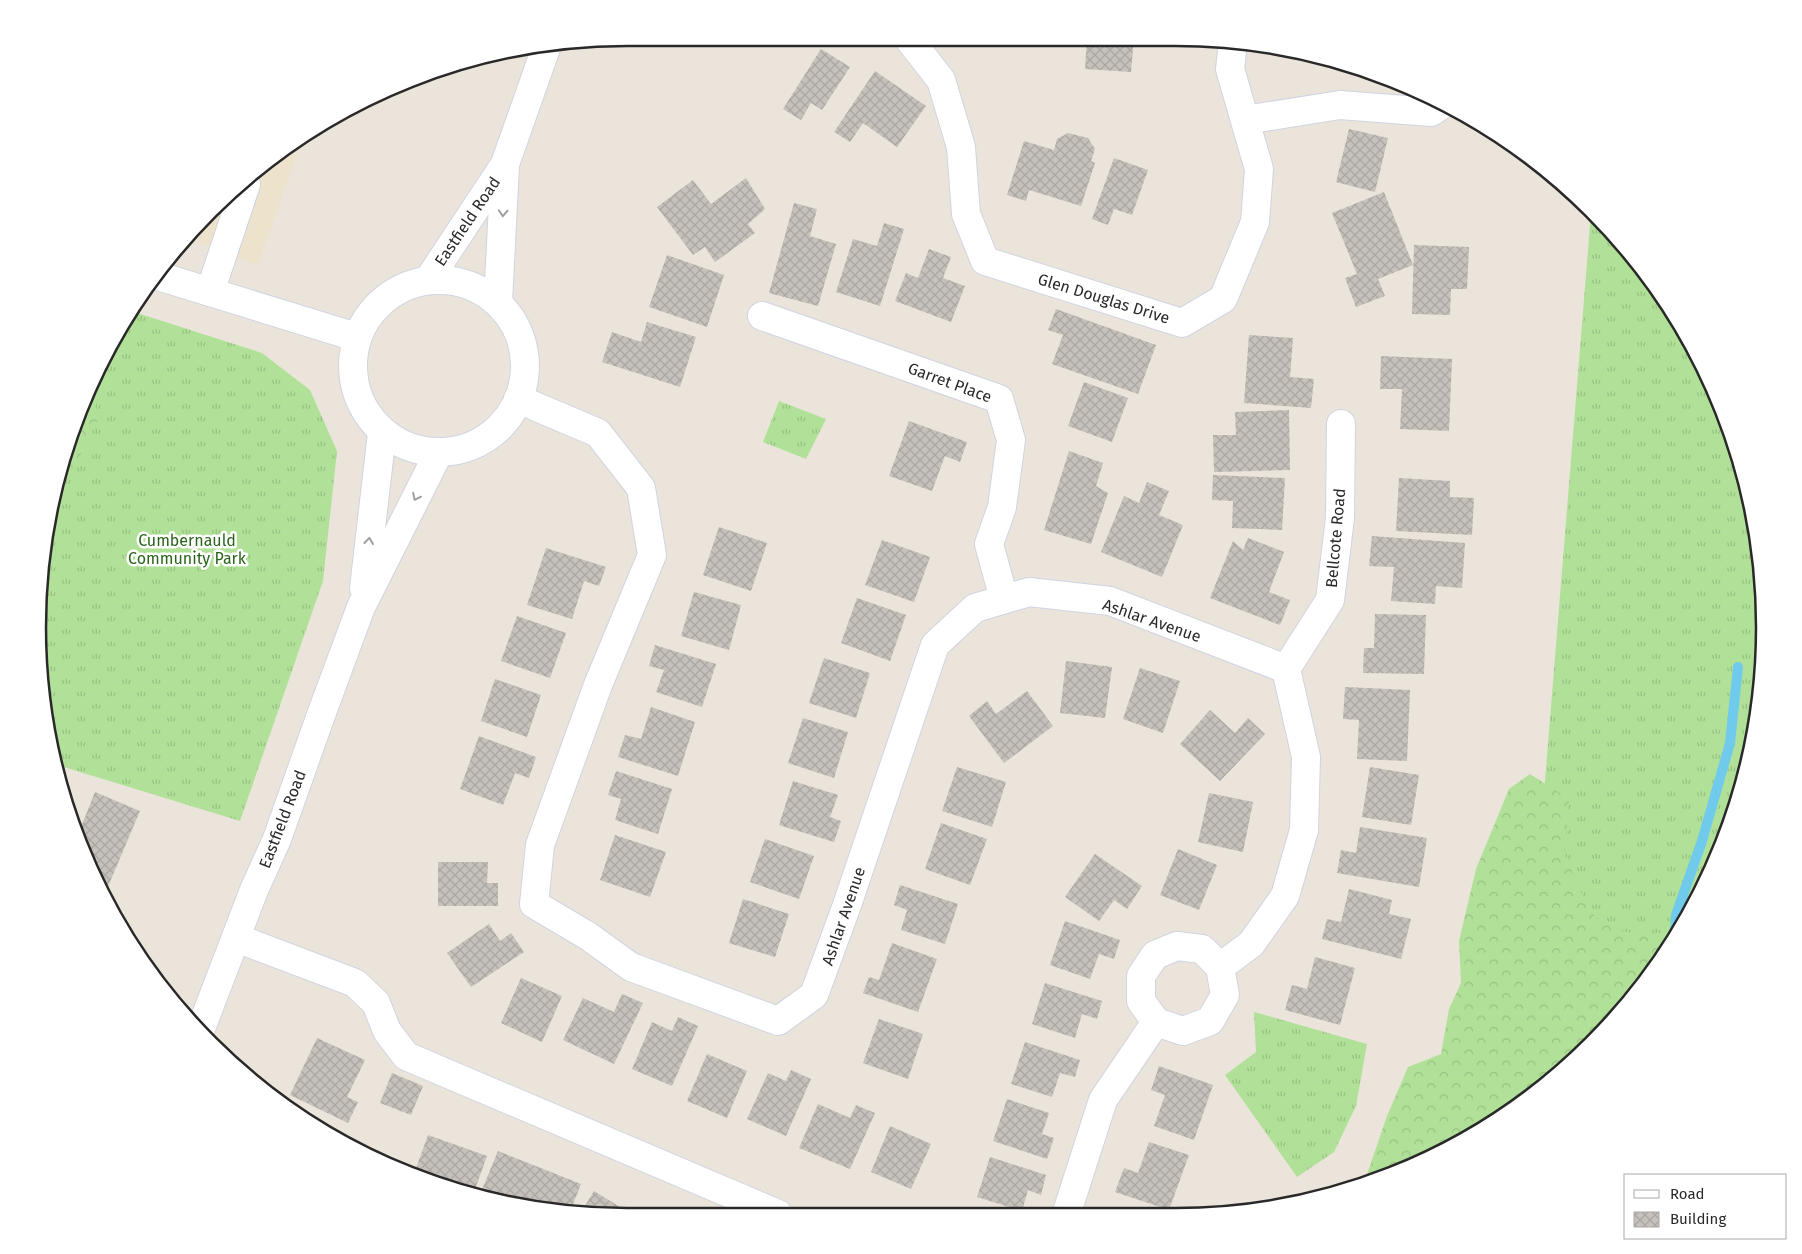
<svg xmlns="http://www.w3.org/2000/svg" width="1802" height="1254" font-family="'Fira Sans',sans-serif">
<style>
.education{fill:#ede2cb}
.grass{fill:url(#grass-tufts)}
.forest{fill:url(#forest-crowns)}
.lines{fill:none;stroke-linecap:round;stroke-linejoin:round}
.stream{stroke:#70caeb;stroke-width:10}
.building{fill:url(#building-cross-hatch)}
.minor-casing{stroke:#d0d4e2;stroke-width:30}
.minor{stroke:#fff;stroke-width:28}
.oneway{stroke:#9f9f9f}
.labels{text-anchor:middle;stroke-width:5;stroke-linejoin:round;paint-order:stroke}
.street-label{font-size:16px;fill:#292929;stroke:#fff}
.park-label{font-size:16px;fill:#2a641b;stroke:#fff}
.rim{fill:none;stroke:#292929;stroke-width:2.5}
</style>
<defs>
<pattern id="grass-tufts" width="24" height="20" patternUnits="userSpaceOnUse" patternTransform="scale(1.25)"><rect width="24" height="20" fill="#b1e198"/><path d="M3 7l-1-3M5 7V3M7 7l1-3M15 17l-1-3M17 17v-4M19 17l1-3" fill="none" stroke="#98c183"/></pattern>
<pattern id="forest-crowns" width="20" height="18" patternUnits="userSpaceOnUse" patternTransform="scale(1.25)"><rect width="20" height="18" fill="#b1e198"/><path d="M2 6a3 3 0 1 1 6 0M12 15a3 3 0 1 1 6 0" fill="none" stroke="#98c183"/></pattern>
<pattern id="building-cross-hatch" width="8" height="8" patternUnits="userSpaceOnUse" patternTransform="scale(1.25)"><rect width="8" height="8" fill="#c6c1bb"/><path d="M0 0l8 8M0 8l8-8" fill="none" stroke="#aaa6a1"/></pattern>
</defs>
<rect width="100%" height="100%" fill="#ebe4db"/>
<path class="education" d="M 304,134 L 258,265 L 184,238 L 300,137 Z"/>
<g class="grass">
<path d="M 1591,213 L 1618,238 L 1685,332 L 1733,437 L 1759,550 L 1763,665 L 1744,779 L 1704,887 L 1643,986 L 1564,1070 L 1544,793 Z"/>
<path d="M 131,311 L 262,353 L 310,390 L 337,451 L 323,581 L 240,821 L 54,764 L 43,704 L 43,550 L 82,401 Z"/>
<path d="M 779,401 L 826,419 L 806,459 L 763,442 Z"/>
<path d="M 1254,1012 L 1367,1044 L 1356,1106 L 1334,1152 L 1297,1177 L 1225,1075 L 1256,1052 Z"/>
</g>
<g class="forest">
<path d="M 90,387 L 99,417 L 74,468 L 65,465 L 82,401 Z"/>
<path d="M 1530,774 L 1569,799 L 1565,854 L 1577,885 L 1594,916 L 1616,930 L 1640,934 L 1676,932 L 1643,986 L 1564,1070 L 1435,1156 L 1364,1183 L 1387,1116 L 1408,1067 L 1441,1054 L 1449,1009 L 1461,983 L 1459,941 L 1476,869 L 1509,789 Z"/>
</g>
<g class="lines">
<path class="stream" d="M 1675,933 L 1676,915 L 1702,841 L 1730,743 L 1738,667"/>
</g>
<g class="building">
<path d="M 993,38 L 1012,38 L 1001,47 Z"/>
<path d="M 1087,38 L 1134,38 L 1131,72 L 1085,69 Z"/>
<path d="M 821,49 L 850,67 L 822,110 L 811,103 L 801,120 L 783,109 Z"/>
<path d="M 875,71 L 926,106 L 897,147 L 863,123 L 850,142 L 834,132 Z"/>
<path d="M 1349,129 L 1388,138 L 1375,192 L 1336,182 Z"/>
<path d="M 1068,133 L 1088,138 L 1095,149 L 1091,161 L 1095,163 L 1081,206 L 1029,190 L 1026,201 L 1007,195 L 1024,141 L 1054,150 L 1057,139 Z"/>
<path d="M 1114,158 L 1148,170 L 1132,215 L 1114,209 L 1108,225 L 1092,219 Z"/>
<path d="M 746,178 L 765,209 L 748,224 L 755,233 L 715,262 L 705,247 L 693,255 L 657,207 L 693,180 L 711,204 Z"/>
<path d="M 1384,192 L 1413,265 L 1378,279 L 1385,296 L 1356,307 L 1345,278 L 1357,274 L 1332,213 Z"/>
<path d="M 794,203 L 817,209 L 810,236 L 836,244 L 818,306 L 769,293 Z"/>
<path d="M 884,223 L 904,229 L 880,306 L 836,292 L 853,239 L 877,246 Z"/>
<path d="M 1414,245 L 1469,247 L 1467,289 L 1451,289 L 1450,315 L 1412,314 Z"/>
<path d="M 929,249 L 951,257 L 943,278 L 965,286 L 951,322 L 895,301 L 906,273 L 918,278 Z"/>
<path d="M 667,255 L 724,275 L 707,327 L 649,307 Z"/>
<path d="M 1056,309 L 1156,345 L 1138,394 L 1052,364 L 1063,335 L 1048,330 Z"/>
<path d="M 647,322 L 696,337 L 680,387 L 602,362 L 612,332 L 641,342 Z"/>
<path d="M 1249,335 L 1293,338 L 1290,377 L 1314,379 L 1311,408 L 1244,403 Z"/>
<path d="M 1381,356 L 1452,359 L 1449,431 L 1400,429 L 1402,389 L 1380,389 Z"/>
<path d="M 1084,382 L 1128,398 L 1112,442 L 1068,426 Z"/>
<path d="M 1289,410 L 1290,470 L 1214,472 L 1213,435 L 1236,435 L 1235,412 Z"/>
<path d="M 909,421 L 967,442 L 960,462 L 945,456 L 932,491 L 889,476 Z"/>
<path d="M 1069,451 L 1103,463 L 1096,486 L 1108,493 L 1091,544 L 1044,530 Z"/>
<path d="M 1213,475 L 1285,478 L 1282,530 L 1232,528 L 1233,501 L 1212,500 Z"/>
<path d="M 1399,478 L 1450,481 L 1450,497 L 1474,498 L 1472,535 L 1396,531 Z"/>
<path d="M 1147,482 L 1169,491 L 1159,515 L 1183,525 L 1162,577 L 1101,552 L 1124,496 L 1139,503 Z"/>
<path d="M 719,527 L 767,543 L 751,591 L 703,575 Z"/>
<path d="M 1372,536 L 1465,543 L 1462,588 L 1436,586 L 1435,604 L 1391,601 L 1394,567 L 1369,566 Z"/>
<path d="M 1248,538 L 1284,552 L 1269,592 L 1290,600 L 1280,625 L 1210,598 L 1233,541 L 1243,550 Z"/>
<path d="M 882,540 L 930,557 L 914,602 L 865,585 Z"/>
<path d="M 546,548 L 606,567 L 599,586 L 584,581 L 572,619 L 527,605 Z"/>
<path d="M 694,592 L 741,605 L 729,650 L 681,636 Z"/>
<path d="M 857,598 L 906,615 L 890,661 L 841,643 Z"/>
<path d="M 1375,614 L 1426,615 L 1424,674 L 1363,673 L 1364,648 L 1374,648 Z"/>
<path d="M 517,616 L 566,633 L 550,678 L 501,661 Z"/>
<path d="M 655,645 L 716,664 L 702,707 L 656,692 L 664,670 L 649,666 Z"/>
<path d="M 824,658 L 870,673 L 856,718 L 809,703 Z"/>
<path d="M 1066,661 L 1112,667 L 1105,718 L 1060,713 Z"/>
<path d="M 1140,668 L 1180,681 L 1163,733 L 1123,719 Z"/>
<path d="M 495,679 L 541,695 L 527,737 L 481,721 Z"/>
<path d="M 1345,687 L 1410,690 L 1407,761 L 1357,759 L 1359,720 L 1343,719 Z"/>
<path d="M 1027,691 L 1053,726 L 1004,763 L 969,716 L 987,701 L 996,714 Z"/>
<path d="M 651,707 L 695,722 L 678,776 L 618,757 L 625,735 L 641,739 Z"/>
<path d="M 1210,710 L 1235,733 L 1248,718 L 1265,734 L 1220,781 L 1180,744 Z"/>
<path d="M 803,718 L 848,732 L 834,778 L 788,763 Z"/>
<path d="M 479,736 L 536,757 L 529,778 L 515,773 L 503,805 L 460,789 Z"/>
<path d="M 957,767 L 1006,782 L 992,827 L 942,811 Z"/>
<path d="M 1370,767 L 1419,775 L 1411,825 L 1362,817 Z"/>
<path d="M 616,771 L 672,789 L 658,834 L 615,820 L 621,799 L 608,795 Z"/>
<path d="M 793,781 L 838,795 L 830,817 L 841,821 L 834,842 L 779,825 Z"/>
<path d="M 95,792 L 140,811 L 104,896 L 98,887 L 77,831 L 79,832 Z"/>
<path d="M 1209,793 L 1253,802 L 1243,852 L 1198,842 Z"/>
<path d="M 941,823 L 987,839 L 970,885 L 925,869 Z"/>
<path d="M 1360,827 L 1427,838 L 1419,887 L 1337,873 L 1341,850 L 1356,853 Z"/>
<path d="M 615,835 L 666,852 L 650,897 L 600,880 Z"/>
<path d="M 765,839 L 814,856 L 799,899 L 750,882 Z"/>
<path d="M 1178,849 L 1217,865 L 1199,910 L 1160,895 Z"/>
<path d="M 1095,854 L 1142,886 L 1127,909 L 1114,900 L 1099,921 L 1065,897 Z"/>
<path d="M 438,862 L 488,862 L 487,883 L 498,883 L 498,906 L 438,906 Z"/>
<path d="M 900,885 L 958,904 L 945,944 L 901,930 L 907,910 L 894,905 Z"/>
<path d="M 1349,889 L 1392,900 L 1389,914 L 1411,919 L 1401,959 L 1322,939 L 1327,919 L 1341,922 Z"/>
<path d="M 743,899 L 789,914 L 775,957 L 729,943 Z"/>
<path d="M 1065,921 L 1120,940 L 1114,959 L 1099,954 L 1090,979 L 1050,965 Z"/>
<path d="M 489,924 L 500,941 L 511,933 L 524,952 L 471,987 L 447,953 Z"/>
<path d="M 892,943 L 937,959 L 918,1012 L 863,993 L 869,977 L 879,980 Z"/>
<path d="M 1315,957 L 1355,968 L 1340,1025 L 1285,1010 L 1292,985 L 1307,989 Z"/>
<path d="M 521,978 L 562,996 L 542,1042 L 501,1023 Z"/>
<path d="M 1045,983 L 1102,1001 L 1097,1019 L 1082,1014 L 1075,1038 L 1032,1024 Z"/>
<path d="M 622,994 L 643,1003 L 614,1064 L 563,1040 L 583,998 L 614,1012 Z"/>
<path d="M 678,1017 L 698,1026 L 672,1086 L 632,1069 L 652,1022 L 672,1031 Z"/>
<path d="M 879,1019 L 923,1034 L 908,1079 L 863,1063 Z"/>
<path d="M 317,1038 L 365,1060 L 347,1097 L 358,1102 L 348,1123 L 290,1095 Z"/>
<path d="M 1025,1042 L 1080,1060 L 1075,1077 L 1060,1073 L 1052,1097 L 1011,1084 Z"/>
<path d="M 707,1054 L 747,1071 L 727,1118 L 687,1101 Z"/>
<path d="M 1159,1066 L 1213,1085 L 1194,1140 L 1154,1126 L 1165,1095 L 1151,1090 Z"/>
<path d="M 791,1070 L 811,1079 L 786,1136 L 747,1119 L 768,1073 L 786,1081 Z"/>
<path d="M 392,1073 L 423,1086 L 411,1115 L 380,1103 Z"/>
<path d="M 1007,1099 L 1049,1113 L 1042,1134 L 1054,1138 L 1047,1159 L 993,1141 Z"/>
<path d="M 818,1104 L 850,1118 L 856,1105 L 875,1113 L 850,1169 L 799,1148 Z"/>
<path d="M 890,1126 L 931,1144 L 911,1189 L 871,1172 Z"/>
<path d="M 428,1135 L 487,1156 L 473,1195 L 414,1174 Z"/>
<path d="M 1149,1142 L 1189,1155 L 1169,1210 L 1115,1192 L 1124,1168 L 1138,1173 Z"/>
<path d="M 498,1151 L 581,1184 L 570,1212 L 479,1197 Z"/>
<path d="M 990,1157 L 1046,1175 L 1041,1195 L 1028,1190 L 1022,1211 L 977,1197 Z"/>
<path d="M 594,1191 L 633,1215 L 580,1214 Z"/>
</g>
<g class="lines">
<defs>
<g id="minor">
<path d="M 908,38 L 941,80 L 961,147 L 966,214 L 985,261 L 1182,323 L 1223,299 L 1255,222 L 1259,169 L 1230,69 L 1233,43"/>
<path d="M 1245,120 L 1340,105 L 1431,112 L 1443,104"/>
<path d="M 155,275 L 356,337"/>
<path d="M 429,279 L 505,164 L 546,48"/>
<circle cx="439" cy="366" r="86"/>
<path d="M 210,292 L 246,184"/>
<path d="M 498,302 L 505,166"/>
<path d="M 762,316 L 999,399 L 1011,440 L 1002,507 L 989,544 L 1004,599"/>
<path d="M 518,399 L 598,433 L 641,488 L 652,555 L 598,685 L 540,845 L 534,904 L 588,936 L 631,967 L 778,1021 L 814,995 L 847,905 L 935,645 L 975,608 L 1029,592 L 1110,601 L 1286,669"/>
<path d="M 364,588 L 382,433"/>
<path d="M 1286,669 L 1330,600 L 1340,518 L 1341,424"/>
<path d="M 236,938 L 355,983 L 376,1003 L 387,1031 L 406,1056 L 778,1214"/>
<path d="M 1177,946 L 1202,949 L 1220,967 L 1225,995 L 1210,1021 L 1183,1031 L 1156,1022 L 1141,1001 L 1141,976 L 1155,955 Z"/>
<path d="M 1220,967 L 1251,944 L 1285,896 L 1304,830 L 1306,757 L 1286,669"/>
<path d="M 200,1031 L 254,890 L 277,839 L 321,715 L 361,607 L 438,454"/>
<path d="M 1067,1212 L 1103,1100 L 1156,1022"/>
</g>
</defs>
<use href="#minor" class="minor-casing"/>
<use href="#minor" class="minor"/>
</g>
<defs><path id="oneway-chevron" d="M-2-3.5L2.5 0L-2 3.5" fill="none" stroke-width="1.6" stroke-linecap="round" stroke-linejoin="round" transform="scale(1.25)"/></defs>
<g class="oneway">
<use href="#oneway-chevron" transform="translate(503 213) rotate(93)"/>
<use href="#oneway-chevron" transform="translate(416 497) rotate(116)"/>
<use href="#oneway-chevron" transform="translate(369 541) rotate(-83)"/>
</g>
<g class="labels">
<g class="street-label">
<text transform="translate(467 221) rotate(-56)" y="6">Eastfield Road</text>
<text transform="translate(1104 298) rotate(17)" y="6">Glen Douglas Drive</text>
<text transform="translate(950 382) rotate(20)" y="6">Garret Place</text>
<text transform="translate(1335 538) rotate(-85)" y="6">Bellcote Road</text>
<text transform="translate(1152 620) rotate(19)" y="6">Ashlar Avenue</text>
<text transform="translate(282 819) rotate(-69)" y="6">Eastfield Road</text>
<text transform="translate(843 916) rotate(-71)" y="6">Ashlar Avenue</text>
</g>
<g class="park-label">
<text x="187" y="546">Cumbernauld<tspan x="187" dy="18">Community Park</tspan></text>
</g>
</g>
<path d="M0 0H1802V1254H0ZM627 46H1175A581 581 0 0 1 1756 627V627A581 581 0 0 1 1175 1208H627A581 581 0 0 1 46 627V627A581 581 0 0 1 627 46Z" fill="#fff" fill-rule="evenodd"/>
<path class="rim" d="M627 46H1175A581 581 0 0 1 1756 627V627A581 581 0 0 1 1175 1208H627A581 581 0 0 1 46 627V627A581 581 0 0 1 627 46Z"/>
<rect x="1624" y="1174" width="162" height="65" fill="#ffffff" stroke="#a9a9a9"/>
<rect x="1634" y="1190" width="25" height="8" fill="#ffffff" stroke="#a9a9a9"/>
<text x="1670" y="1199" font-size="15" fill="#292929">Road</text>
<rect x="1634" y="1212" width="25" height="15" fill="url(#building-cross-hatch)" stroke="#a9a9a9"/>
<text x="1670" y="1224" font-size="15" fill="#292929">Building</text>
</svg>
